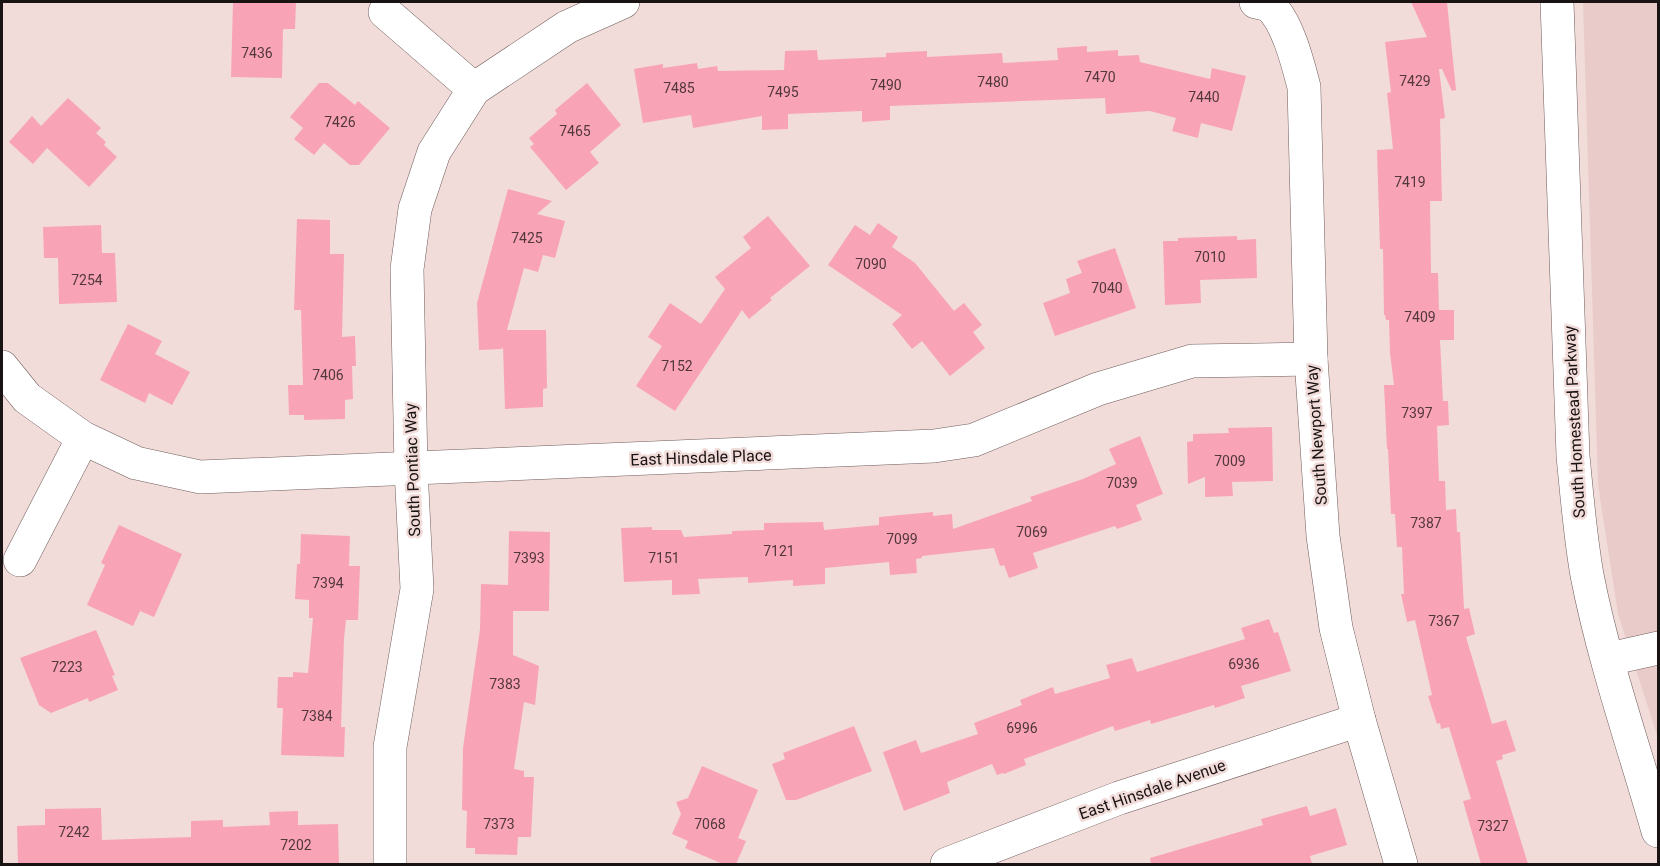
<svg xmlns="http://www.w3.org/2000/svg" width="1660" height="866" font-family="Roboto,sans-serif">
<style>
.built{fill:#e9ccc9}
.building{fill:#f9a4b6}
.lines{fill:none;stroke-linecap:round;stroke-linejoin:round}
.minor-casing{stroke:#6f5d5b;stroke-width:34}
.minor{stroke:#fff;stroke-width:33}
.labels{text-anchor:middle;stroke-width:5;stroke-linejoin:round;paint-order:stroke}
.number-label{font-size:14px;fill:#52373c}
.street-label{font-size:16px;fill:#1a1313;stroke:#f1dcda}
</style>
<rect width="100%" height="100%" fill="#f1dcda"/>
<path class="built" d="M 1583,2 L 1658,2 L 1658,738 L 1618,614 L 1598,485 Z"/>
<g class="building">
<path d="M 233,2 L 296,2 L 295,29 L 283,29 L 282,78 L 231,77 Z"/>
<path d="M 1411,2 L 1447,2 L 1456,90 L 1452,91 L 1442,69 L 1439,69 L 1445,118 L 1440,119 L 1442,201 L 1430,201 L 1431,273 L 1438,273 L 1439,310 L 1454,310 L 1454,340 L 1440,340 L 1443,401 L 1448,401 L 1449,425 L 1437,426 L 1439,481 L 1445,481 L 1446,510 L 1456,509 L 1457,532 L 1460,532 L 1464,609 L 1469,608 L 1475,634 L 1466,637 L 1492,724 L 1506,720 L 1516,751 L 1502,755 L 1503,759 L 1496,761 L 1528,864 L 1481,864 L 1463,801 L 1471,799 L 1449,727 L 1441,729 L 1440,723 L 1437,724 L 1428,696 L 1432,695 L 1415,620 L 1407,622 L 1401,594 L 1404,594 L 1402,547 L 1397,547 L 1395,514 L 1391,514 L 1388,449 L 1387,449 L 1384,385 L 1394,385 L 1390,353 L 1389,320 L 1386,320 L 1385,315 L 1384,315 L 1383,249 L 1380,249 L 1377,150 L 1393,149 L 1387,93 L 1391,92 L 1385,42 L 1427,37 Z"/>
<path d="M 1087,46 L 1087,52 L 1118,50 L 1118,56 L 1139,55 L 1140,62 L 1210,79 L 1212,68 L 1246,76 L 1232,131 L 1201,123 L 1198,138 L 1172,131 L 1176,118 L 1150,111 L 1106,114 L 1105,98 L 890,106 L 890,120 L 862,122 L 862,111 L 788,114 L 788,129 L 762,130 L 762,116 L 693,128 L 691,115 L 643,123 L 634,69 L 663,64 L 663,68 L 697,63 L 698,69 L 717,66 L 718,71 L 784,70 L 785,51 L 817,50 L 818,60 L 886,57 L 886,53 L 927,51 L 927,57 L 1002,53 L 1003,63 L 1058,60 L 1057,48 Z"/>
<path d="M 319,83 L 328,83 L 355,105 L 358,101 L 390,128 L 359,165 L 350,165 L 324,143 L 314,155 L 294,139 L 303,128 L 290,117 Z"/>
<path d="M 587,83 L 621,125 L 590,152 L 599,163 L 566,190 L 530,147 L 534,144 L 529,138 L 557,114 L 555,110 Z"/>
<path d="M 68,98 L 101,128 L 96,133 L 106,142 L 104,145 L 117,157 L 89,187 L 47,148 L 33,164 L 9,142 L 32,116 L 41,126 Z"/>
<path d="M 508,189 L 552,201 L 537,214 L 565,221 L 555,258 L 543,255 L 538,272 L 524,268 L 507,330 L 546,330 L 547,388 L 543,389 L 543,407 L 505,409 L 503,347 L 502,349 L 479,350 L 477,303 Z"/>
<path d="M 768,216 L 810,266 L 770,298 L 772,300 L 749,319 L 742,310 L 675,411 L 636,386 L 662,346 L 648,337 L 670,303 L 701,324 L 725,289 L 715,277 L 751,248 L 743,237 Z"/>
<path d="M 297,219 L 330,220 L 330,254 L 344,254 L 342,337 L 355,336 L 356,366 L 352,366 L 353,399 L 345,400 L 345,419 L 304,420 L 304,415 L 289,415 L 288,385 L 303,385 L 301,310 L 294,310 Z"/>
<path d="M 878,223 L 898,237 L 892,247 L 915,263 L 954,311 L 964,303 L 982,325 L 973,332 L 985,348 L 950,376 L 922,341 L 912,349 L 892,324 L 902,315 L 828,265 L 855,225 L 870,235 Z"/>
<path d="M 101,225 L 102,253 L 115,253 L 117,302 L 59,304 L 58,258 L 44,258 L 43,227 Z"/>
<path d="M 1237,236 L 1237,240 L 1256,239 L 1257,278 L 1200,280 L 1201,303 L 1165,305 L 1163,241 L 1178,241 L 1178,238 Z"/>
<path d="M 1115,248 L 1136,308 L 1055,336 L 1043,303 L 1070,293 L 1066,279 L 1082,273 L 1077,261 Z"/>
<path d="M 128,324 L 162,341 L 155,354 L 190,372 L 172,405 L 149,393 L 145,403 L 100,380 Z"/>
<path d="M 1272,427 L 1273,481 L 1232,482 L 1233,496 L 1205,497 L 1205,477 L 1188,484 L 1187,442 L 1193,441 L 1193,434 L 1229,433 L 1228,428 Z"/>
<path d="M 1140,436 L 1163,494 L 1136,505 L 1142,520 L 1117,529 L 1115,526 L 1033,553 L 1038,568 L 1009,578 L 1004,565 L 1000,566 L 994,548 L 922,556 L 922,558 L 916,559 L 917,573 L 890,575 L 889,562 L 825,568 L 825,584 L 793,586 L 793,580 L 748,583 L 748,577 L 698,579 L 700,594 L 672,595 L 672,580 L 624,582 L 621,528 L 652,527 L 652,530 L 681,530 L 684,537 L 732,534 L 732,531 L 764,530 L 764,523 L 823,522 L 824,530 L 879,525 L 879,517 L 933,512 L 933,516 L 952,514 L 953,529 L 1032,501 L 1030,497 L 1083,479 L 1116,464 L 1109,449 Z"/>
<path d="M 119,525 L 182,554 L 154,617 L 140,611 L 133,626 L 87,605 L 105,565 L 101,563 Z"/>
<path d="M 509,531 L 550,532 L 549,611 L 513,611 L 513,655 L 539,666 L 535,705 L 524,702 L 514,769 L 524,771 L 524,777 L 534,777 L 531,837 L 518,837 L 517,855 L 475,854 L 475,848 L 466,848 L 467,811 L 462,810 L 463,748 L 480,629 L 481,584 L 508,585 Z"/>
<path d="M 301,534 L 350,536 L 349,566 L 360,566 L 358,620 L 346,620 L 344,639 L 341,727 L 345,727 L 344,757 L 281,755 L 283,708 L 277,708 L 278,677 L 293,677 L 293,672 L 308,673 L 313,618 L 309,618 L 309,600 L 295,599 L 297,564 L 300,564 Z"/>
<path d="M 1269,619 L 1274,633 L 1278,632 L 1291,671 L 1241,686 L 1245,698 L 1215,708 L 1214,705 L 1151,724 L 1150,720 L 1115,731 L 1113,726 L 1024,759 L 1026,765 L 1004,774 L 1003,773 L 997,775 L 992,764 L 947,782 L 950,793 L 904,811 L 883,752 L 916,740 L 921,753 L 978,734 L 974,723 L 1022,705 L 1020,700 L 1053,687 L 1055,694 L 1110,678 L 1106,665 L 1132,658 L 1137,672 L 1245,639 L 1241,628 Z"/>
<path d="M 96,630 L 115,675 L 112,676 L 118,690 L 89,702 L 88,698 L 51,713 L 39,705 L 20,658 Z"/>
<path d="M 854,726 L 872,771 L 796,800 L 786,800 L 772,764 L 785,759 L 783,753 Z"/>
<path d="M 702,766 L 758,790 L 738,838 L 746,841 L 736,864 L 723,864 L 685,848 L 688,841 L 672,834 L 681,814 L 676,802 L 688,798 Z"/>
<path d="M 1307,806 L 1310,816 L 1336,808 L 1347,845 L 1310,856 L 1312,864 L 1151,864 L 1150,858 L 1263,825 L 1261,819 Z"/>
<path d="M 101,808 L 102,840 L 191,837 L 191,821 L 223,820 L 223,827 L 270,825 L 269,812 L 298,811 L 298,825 L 338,824 L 339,864 L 18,864 L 17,826 L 45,825 L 45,809 Z"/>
</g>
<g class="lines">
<defs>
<g id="minor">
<path d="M 1256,2 C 1260,3 1266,4 1270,6 C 1288,23 1298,64 1304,87 L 1311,359 L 1323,536 L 1336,628 L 1359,720 L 1401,864"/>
<path d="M 1557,2 L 1573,456 C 1577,496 1580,535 1587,575 C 1604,662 1634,747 1658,831"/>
<path d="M 385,12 L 474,89"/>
<path d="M 2,367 L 27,398 L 83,438 L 136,463 L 200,477 L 934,446 L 974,440 L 1098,389 L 1192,361 L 1311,359"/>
<path d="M 20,560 L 83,438"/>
<path d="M 1609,659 L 1658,648"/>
<path d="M 390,864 L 390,747 L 417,589 L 411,469 L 407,269 L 415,209 L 434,152 L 474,89 L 567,27 L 623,2"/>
<path d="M 947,864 L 1119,798 L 1359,720"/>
</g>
</defs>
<use href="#minor" class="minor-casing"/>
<use href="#minor" class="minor"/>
</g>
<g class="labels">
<g class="number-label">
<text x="257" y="58">7436</text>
<text x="1100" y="82">7470</text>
<text x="1415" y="86">7429</text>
<text x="993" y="87">7480</text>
<text x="886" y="90">7490</text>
<text x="679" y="93">7485</text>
<text x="783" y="97">7495</text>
<text x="1204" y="102">7440</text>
<text x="340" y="127">7426</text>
<text x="575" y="136">7465</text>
<text x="1410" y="187">7419</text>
<text x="527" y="243">7425</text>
<text x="1210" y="262">7010</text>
<text x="871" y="269">7090</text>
<text x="87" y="285">7254</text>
<text x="1107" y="293">7040</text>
<text x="1420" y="322">7409</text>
<text x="677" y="371">7152</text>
<text x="328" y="380">7406</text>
<text x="1417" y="418">7397</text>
<text x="1230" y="466">7009</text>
<text x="1122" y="488">7039</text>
<text x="1426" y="528">7387</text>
<text x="1032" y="537">7069</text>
<text x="902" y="544">7099</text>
<text x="779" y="556">7121</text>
<text x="529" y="563">7393</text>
<text x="664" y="563">7151</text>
<text x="328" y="588">7394</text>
<text x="1444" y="626">7367</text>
<text x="1244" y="669">6936</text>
<text x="67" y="672">7223</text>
<text x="505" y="689">7383</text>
<text x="317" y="721">7384</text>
<text x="1022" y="733">6996</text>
<text x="499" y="829">7373</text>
<text x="710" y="829">7068</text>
<text x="1493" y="831">7327</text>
<text x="74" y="837">7242</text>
<text x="296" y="850">7202</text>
</g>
<g class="street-label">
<text transform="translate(1574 422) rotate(-93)" y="6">South Homestead Parkway</text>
<text transform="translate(1316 435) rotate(-94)" y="6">South Newport Way</text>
<text transform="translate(701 457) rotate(-2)" y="6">East Hinsdale Place</text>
<text transform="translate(412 470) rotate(-92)" y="6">South Pontiac Way</text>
<text transform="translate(1152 789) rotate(-19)" y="6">East Hinsdale Avenue</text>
</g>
</g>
<rect width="1660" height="866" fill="none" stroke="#1a1313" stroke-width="6"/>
</svg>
